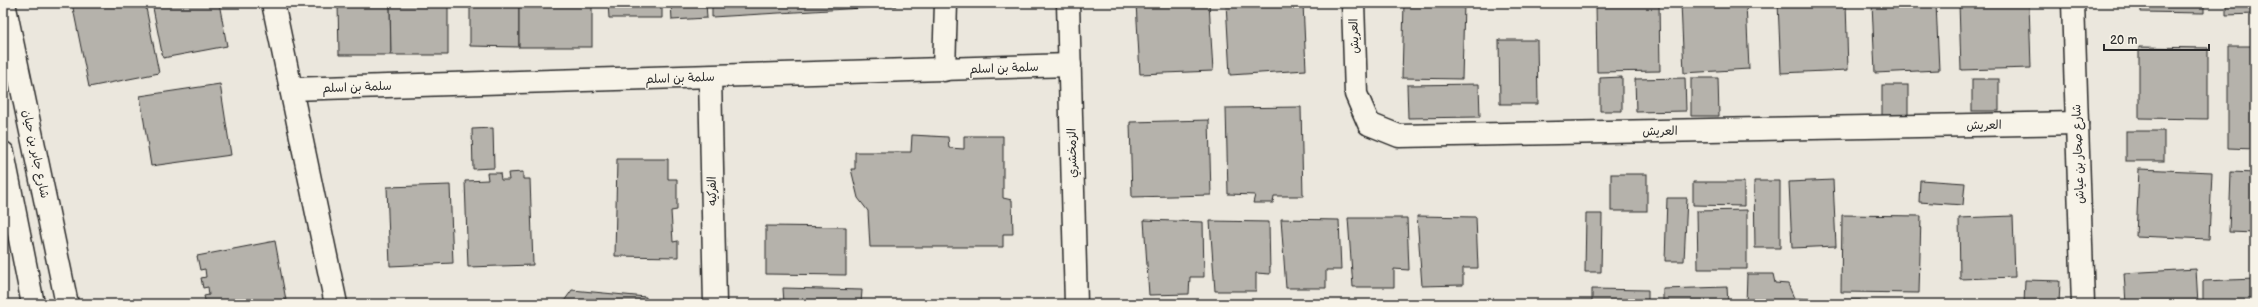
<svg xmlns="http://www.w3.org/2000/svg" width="2258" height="307" font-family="'Balsamiq Sans','Playpen Sans Arabic',sans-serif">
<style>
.building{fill:#b5b2ab;stroke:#2b2b2b}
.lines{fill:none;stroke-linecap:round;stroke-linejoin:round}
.minor-casing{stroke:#2b2b2b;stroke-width:25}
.minor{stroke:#f7f3e8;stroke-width:22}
.labels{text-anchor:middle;stroke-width:3;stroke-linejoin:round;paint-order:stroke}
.street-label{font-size:12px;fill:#2b2b2b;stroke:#f7f3e8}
</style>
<rect width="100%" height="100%" fill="#ebe7dd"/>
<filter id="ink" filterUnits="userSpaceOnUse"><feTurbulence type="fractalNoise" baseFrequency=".025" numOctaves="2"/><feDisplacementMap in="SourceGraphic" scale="8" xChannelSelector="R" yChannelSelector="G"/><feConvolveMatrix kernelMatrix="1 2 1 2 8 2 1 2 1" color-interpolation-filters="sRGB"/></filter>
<g filter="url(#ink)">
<g class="building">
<path d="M 72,3 L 145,3 L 159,73 L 89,87 Z"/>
<path d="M 152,3 L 219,3 L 227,46 L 163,58 Z"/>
<path d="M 338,3 L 390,3 L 391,55 L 339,55 Z"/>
<path d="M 390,3 L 448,3 L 448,55 L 391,55 Z"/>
<path d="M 470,3 L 519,3 L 519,47 L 470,46 Z"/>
<rect x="519" y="3" width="73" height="44"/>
<path d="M 608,3 L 662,3 L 662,18 L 609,18 Z"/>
<path d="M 671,3 L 706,3 L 707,18 L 672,20 Z"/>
<path d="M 712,3 L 896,3 L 896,6 L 712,17 Z"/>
<path d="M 1136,3 L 1209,3 L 1213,71 L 1140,74 Z"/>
<path d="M 1226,3 L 1303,3 L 1306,70 L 1230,75 Z"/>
<path d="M 1404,3 L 1464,3 L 1462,79 L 1402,78 Z"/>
<path d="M 1596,3 L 1659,3 L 1660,71 L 1597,72 Z"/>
<path d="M 1681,3 L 1746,3 L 1749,69 L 1684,73 Z"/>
<path d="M 1778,3 L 1846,3 L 1848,70 L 1781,73 Z"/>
<path d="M 1872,3 L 1936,3 L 1939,70 L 1875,73 Z"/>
<path d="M 1959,3 L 2029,3 L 2031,68 L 1961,70 Z"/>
<path d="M 2141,3 L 2204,3 L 2204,13 L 2141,12 Z"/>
<path d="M 2226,3 L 2255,3 L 2255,14 L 2226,15 Z"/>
<path d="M 1499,40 L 1537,40 L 1538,104 L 1500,104 Z"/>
<path d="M 2228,46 L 2255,46 L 2255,149 L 2228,148 Z"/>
<path d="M 2139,47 L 2208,48 L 2208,119 L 2139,118 Z"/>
<path d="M 1622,77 L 1622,111 L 1600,111 L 1600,78 Z"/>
<path d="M 1685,78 L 1686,111 L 1636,112 L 1635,79 Z"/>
<path d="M 1691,78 L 1718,78 L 1719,116 L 1691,116 Z"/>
<rect x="1972" y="79" width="27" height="32"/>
<path d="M 220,84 L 231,155 L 151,166 L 140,96 Z"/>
<path d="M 1479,84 L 1480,117 L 1408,118 L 1407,85 Z"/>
<rect x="1882" y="85" width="26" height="30"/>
<path d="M 1301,107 L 1303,196 L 1274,196 L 1273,203 L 1253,203 L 1255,195 L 1228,194 L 1226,108 Z"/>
<path d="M 1209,120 L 1211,195 L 1132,197 L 1130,122 Z"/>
<path d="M 493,128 L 494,168 L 473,169 L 472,129 Z"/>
<rect x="2126" y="131" width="38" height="30"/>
<path d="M 912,135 L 948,137 L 949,148 L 964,149 L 964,136 L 1003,136 L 1003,198 L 1012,200 L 1013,234 L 1003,234 L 1003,247 L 870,247 L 868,211 L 858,198 L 851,169 L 855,169 L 855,152 L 911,152 Z"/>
<path d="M 617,159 L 668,159 L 668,179 L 677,179 L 677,210 L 671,211 L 673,242 L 678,241 L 678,257 L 615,256 Z"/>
<path d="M 2139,169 L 2212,172 L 2209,239 L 2136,236 Z"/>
<path d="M 523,172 L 523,179 L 530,179 L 533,265 L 468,267 L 465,181 L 488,180 L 487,173 L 500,173 L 501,180 L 509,180 L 508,173 Z"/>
<path d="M 2231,172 L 2255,173 L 2255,233 L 2229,232 Z"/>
<rect x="1611" y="174" width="36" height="37"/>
<path d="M 1833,180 L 1836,246 L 1792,248 L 1789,182 Z"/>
<path d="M 1920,180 L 1965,183 L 1963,205 L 1919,202 Z"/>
<path d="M 1754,181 L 1780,181 L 1780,248 L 1755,248 Z"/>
<path d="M 1693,182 L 1744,182 L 1744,206 L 1693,205 Z"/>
<path d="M 450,185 L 453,263 L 390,266 L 387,187 Z"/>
<path d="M 1667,198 L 1687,198 L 1684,261 L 1665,261 Z"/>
<path d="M 1747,210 L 1747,269 L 1698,269 L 1697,211 Z"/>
<path d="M 1586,214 L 1602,214 L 1601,272 L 1585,272 Z"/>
<path d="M 1842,215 L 1921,216 L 1919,293 L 1841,292 Z"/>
<path d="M 1417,216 L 1476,217 L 1478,268 L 1463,268 L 1463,285 L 1422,286 Z"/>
<path d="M 2013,216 L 2015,277 L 1960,279 L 1959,218 Z"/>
<path d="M 1348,218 L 1407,218 L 1409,270 L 1394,269 L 1394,287 L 1353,287 Z"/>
<path d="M 1281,219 L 1339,220 L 1341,270 L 1326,270 L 1326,288 L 1286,288 Z"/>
<path d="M 1144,220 L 1203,222 L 1204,277 L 1190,277 L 1189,294 L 1149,295 Z"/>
<path d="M 1210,221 L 1269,222 L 1270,274 L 1256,273 L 1256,291 L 1215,291 Z"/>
<path d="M 766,226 L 846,227 L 846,275 L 766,274 Z"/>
<path d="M 275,241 L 286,300 L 278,301 L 279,304 L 206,304 L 204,296 L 209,295 L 208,287 L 203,288 L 201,278 L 206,277 L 205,269 L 200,270 L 197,256 Z"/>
<path d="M 2196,269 L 2198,304 L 2126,304 L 2124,273 Z"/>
<path d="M 1747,274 L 1773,274 L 1775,283 L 1788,284 L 1794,298 L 1813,299 L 1813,304 L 1746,304 Z"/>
<path d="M 2255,279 L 2255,304 L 2203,304 L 2203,281 Z"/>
<path d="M 2025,280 L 2060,281 L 2059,304 L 2024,304 Z"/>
<path d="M 1727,287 L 1728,304 L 1663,304 L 1663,289 Z"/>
<path d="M 783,288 L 862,290 L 861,304 L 784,304 Z"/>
<path d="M 1592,289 L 1648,290 L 1648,304 L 1592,304 Z"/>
<path d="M 572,290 L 646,297 L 646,304 L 562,304 Z"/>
<rect x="1832" y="300" width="28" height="4"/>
</g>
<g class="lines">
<defs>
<g id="minor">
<path d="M 4,3 L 67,304"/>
<path d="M 273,3 L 336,304"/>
<path d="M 1068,3 L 1076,304"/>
<path d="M 1353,3 L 1356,94 L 1369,124 L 1399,136 L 2077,123"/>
<path d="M 2073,3 L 2083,304"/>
<path d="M 944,70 L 946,3"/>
<path d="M 710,77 L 715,304"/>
<path d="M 291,89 L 1070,65"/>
<path d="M 3,153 L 33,304"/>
</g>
</defs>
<use href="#minor" class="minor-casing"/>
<use href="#minor" class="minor"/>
</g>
</g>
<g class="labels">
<g class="street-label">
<text transform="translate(1354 36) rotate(-92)" y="4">العريش</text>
<text transform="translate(1004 68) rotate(-2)" y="4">سلمة بن اسلم</text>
<text transform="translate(680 78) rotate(-2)" y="4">سلمة بن اسلم</text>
<text transform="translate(357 87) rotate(-2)" y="4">سلمة بن اسلم</text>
<text transform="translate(1984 125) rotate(-1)" y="4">العريش</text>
<text transform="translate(1660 131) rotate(-1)" y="4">العريش</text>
<text transform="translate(1072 153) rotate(-91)" y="4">الزمخشري</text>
<text transform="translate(36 154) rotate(78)" y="4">شارع جابر بن حيان</text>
<text transform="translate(2078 154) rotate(-92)" y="4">شارع صحار بن عياش</text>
<text transform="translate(712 191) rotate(-91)" y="4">الفركيه</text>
</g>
</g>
<rect width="2258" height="307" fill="none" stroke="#f7f3e8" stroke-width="16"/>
<rect x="8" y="8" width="2242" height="291" fill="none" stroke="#2b2b2b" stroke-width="1.5" filter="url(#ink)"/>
<path d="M2104 44v6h105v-6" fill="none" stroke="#2b2b2b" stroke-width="2"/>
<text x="2110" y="44" font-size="12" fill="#2b2b2b" stroke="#f7f3e8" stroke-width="3" paint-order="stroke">20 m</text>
</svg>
